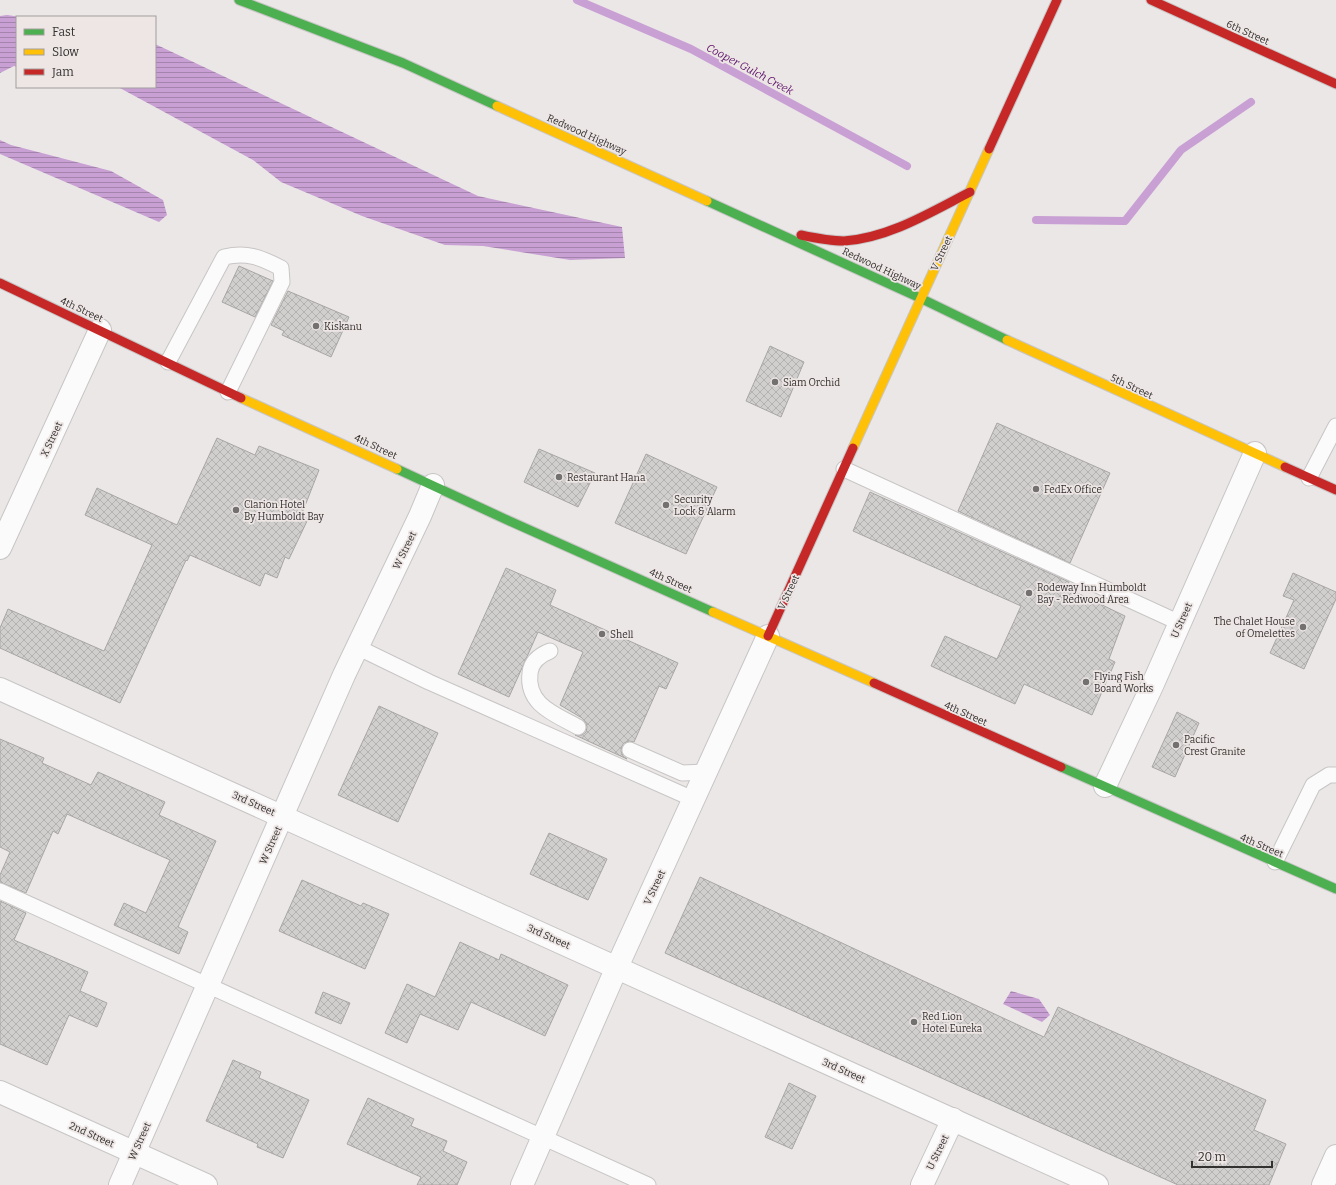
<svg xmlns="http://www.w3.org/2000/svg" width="1336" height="1185" font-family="Bitter,serif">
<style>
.water{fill:url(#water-rules)}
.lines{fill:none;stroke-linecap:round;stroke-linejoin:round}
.stream{stroke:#c9a0d3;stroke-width:8}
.building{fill:url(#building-cross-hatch);stroke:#a8a6a5}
.lane-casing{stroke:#c8c5c5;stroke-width:17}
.street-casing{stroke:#c8c5c5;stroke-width:24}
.fast-casing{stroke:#c8c5c5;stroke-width:11}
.slow-casing{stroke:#c8c5c5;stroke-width:11}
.jam-casing{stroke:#c8c5c5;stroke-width:11}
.lane{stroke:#fcfbfb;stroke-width:15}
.street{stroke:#fcfbfb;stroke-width:22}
.fast{stroke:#4caf50;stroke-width:9}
.slow{stroke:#ffc107;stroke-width:9}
.jam{stroke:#c62828;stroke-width:9}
.poi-dot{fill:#737070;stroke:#ede6e5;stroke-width:1.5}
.labels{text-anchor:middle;stroke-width:3.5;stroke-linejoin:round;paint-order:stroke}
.street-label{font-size:10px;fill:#333030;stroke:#ede6e5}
.poi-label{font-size:10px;fill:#333030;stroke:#ede6e5;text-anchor:start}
.water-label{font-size:11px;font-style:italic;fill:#5c146d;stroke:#ede6e5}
</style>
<defs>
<pattern id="water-rules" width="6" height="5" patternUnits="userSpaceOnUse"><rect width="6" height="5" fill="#c9a0d3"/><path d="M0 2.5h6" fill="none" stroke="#a483ac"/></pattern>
<pattern id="building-cross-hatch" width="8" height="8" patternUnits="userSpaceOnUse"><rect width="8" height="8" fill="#d1cece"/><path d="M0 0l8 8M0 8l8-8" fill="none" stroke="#b4b1b1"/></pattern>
</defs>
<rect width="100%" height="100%" fill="#ebe7e7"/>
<g class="water">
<path d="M 7,15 L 21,17 L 17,17 L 17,67 L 14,66 L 0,73 L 0,16 Z"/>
<path d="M 155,44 L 478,196 L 622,227 L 625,258 L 570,260 L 483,246 L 445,245 L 362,216 L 281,182 L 253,160 L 118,87 L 155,87 Z"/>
<path d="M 0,140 L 11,145 L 111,171 L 163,200 L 167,215 L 159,222 L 0,154 Z"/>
<path d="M 1011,991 L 1039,999 L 1050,1015 L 1042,1022 L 1003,1004 Z"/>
</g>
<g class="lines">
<g class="stream">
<path d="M 577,0 L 691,49 L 907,166"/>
<path d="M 1036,220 L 1125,221 L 1181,150 L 1251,102"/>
</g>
</g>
<g class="building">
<path d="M 239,266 L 273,281 L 255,317 L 222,302 Z"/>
<path d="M 288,291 L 349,317 L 331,357 L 282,335 L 284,331 L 271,325 Z"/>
<path d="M 770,346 L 804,362 L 781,417 L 746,401 Z"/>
<path d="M 997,423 L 1110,473 L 1070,563 L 958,511 Z"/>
<path d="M 217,438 L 255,455 L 259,446 L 319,470 L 301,516 L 308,519 L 289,559 L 285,557 L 277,578 L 265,573 L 260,586 L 190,555 L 187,561 L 186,560 L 120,703 L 0,648 L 0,628 L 8,609 L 104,651 L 152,545 L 85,515 L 97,488 L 177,525 Z"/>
<path d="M 539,449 L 595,473 L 578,507 L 524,482 Z"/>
<path d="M 646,454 L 717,487 L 686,554 L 615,523 Z"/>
<path d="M 870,492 L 1069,582 L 1067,588 L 1125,616 L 1109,659 L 1115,662 L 1092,715 L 1024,684 L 1015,704 L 931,666 L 945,636 L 997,659 L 1021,606 L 853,531 Z"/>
<path d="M 506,568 L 556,590 L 550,605 L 678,663 L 666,689 L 659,686 L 634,742 L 629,741 L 624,743 L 622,746 L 621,751 L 623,756 L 627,759 L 575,735 L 582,735 L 586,732 L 587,727 L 586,723 L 582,718 L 560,705 L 583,652 L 538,632 L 509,697 L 458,674 Z"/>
<path d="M 1293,573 L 1336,592 L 1336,599 L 1304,669 L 1270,653 L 1294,600 L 1283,596 Z"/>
<path d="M 379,706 L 438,733 L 398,822 L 338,795 Z"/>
<path d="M 1177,712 L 1199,723 L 1175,777 L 1152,767 Z"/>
<path d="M 0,739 L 44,758 L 42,763 L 91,785 L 98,772 L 165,802 L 159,815 L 216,841 L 178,927 L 188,932 L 179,954 L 114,925 L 124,903 L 146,913 L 170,860 L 67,814 L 58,834 L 53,831 L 26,893 L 0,882 L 0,875 L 10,852 L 0,847 Z"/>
<path d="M 549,833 L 607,859 L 588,900 L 530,874 Z"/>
<path d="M 700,877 L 1044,1037 L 1058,1007 L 1266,1100 L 1254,1130 L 1286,1144 L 1269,1185 L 1178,1185 L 665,953 Z"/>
<path d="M 302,880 L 361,906 L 363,903 L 389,914 L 365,969 L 279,931 Z"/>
<path d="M 0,901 L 26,913 L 14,940 L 88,972 L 80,991 L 107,1003 L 97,1027 L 69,1015 L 47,1065 L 0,1044 Z"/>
<path d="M 460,942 L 499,960 L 501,954 L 568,985 L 545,1036 L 471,1002 L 458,1030 L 420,1014 L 407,1043 L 385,1033 L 407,984 L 435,997 Z"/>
<path d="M 323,992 L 350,1003 L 341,1024 L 315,1013 Z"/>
<path d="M 233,1060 L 261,1072 L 259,1078 L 309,1100 L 283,1158 L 257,1147 L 258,1144 L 206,1121 Z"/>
<path d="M 789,1083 L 816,1096 L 792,1149 L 765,1137 Z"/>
<path d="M 368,1098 L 414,1119 L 411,1126 L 447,1141 L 443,1151 L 467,1162 L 457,1185 L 417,1185 L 421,1177 L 347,1144 Z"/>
</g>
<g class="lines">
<defs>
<g id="lane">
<path d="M 168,362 L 224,257 C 247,252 260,257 281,268 L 282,282 L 228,392"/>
<path d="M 844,469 L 1180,623"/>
<path d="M 1309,478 L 1336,426"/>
<path d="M 357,647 L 429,682 L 693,799"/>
<path d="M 550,651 C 540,655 531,662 530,673 C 526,705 555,714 578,727"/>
<path d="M 630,750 L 682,773 L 706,772"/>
<path d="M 1275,862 L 1313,785 L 1329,775 L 1336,775"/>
<path d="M 0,891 L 648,1185"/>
</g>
<g id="street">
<path d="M 0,548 L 100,330"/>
<path d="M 0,689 L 1097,1185"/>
<path d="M 1105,786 L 1152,686 L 1255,453"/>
<path d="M 0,1092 L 206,1185"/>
<path d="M 120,1185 L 344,675 L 420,516 L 433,485"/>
<path d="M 522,1185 L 617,967 L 768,636"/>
<path d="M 922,1185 L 953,1119"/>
<path d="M 1323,1185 L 1336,1156"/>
</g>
<g id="fast">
<path d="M 239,0 L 403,63 L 497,106"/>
<path d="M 707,201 L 920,298 L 1007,340"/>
<path d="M 397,469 L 505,519 L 713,612"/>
<path d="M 1061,767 L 1336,889"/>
</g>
<g id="slow">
<path d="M 497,106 L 707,201"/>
<path d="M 1007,340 L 1285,467"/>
<path d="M 241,398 L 397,469"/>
<path d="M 853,448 L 989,149"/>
<path d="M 713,612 L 874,683"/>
</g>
<g id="jam">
<path d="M 1151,0 L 1336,84"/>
<path d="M 989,149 L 1057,0"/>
<path d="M 801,235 C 815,238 829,241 844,241 C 889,238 931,212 970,192"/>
<path d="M 0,283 L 241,398"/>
<path d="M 1285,467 L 1336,490"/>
<path d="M 768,636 L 853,448"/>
<path d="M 874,683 L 1061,767"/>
</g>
</defs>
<use href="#lane" class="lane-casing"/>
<use href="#street" class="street-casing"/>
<use href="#fast" class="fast-casing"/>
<use href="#slow" class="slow-casing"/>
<use href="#jam" class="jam-casing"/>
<use href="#lane" class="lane"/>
<use href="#street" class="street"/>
<use href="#fast" class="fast"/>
<use href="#slow" class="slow"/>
<use href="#jam" class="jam"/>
</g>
<g class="poi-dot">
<circle cx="316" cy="326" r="4"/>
<circle cx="775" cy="382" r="4"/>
<circle cx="559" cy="477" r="4"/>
<circle cx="1036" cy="489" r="4"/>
<circle cx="666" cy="505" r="4"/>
<circle cx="236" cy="510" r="4"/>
<circle cx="1029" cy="593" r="4"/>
<circle cx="1303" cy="627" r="4"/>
<circle cx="602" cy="634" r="4"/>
<circle cx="1086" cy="682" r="4"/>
<circle cx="1176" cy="745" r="4"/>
<circle cx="914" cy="1022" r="4"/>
</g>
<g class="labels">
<g class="street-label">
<text transform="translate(1248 32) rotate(24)" y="4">6th Street</text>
<text transform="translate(587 134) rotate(24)" y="4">Redwood Highway</text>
<text transform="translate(941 253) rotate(-65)" y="4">V Street</text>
<text transform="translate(882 268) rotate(25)" y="4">Redwood Highway</text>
<text transform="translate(82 309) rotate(25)" y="4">4th Street</text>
<text transform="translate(1132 386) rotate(25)" y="4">5th Street</text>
<text transform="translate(51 439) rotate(-65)" y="4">X Street</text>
<text transform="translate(376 446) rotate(25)" y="4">4th Street</text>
<text transform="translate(404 550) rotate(-64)" y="4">W Street</text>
<text transform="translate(671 580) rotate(24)" y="4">4th Street</text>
<text transform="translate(788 592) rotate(-65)" y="4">V Street</text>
<text transform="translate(1181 620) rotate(-66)" y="4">U Street</text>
<text transform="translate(966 713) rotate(24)" y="4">4th Street</text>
<text transform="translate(254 803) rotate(24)" y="4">3rd Street</text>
<text transform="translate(270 845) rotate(-66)" y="4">W Street</text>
<text transform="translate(1262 845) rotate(23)" y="4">4th Street</text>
<text transform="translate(654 887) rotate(-65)" y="4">V Street</text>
<text transform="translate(549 936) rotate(24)" y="4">3rd Street</text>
<text transform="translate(844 1070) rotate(24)" y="4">3rd Street</text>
<text transform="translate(92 1134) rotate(24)" y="4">2nd Street</text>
<text transform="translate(139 1141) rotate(-66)" y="4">W Street</text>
<text transform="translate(937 1152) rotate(-64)" y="4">U Street</text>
</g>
<g class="poi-label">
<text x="324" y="330">Kiskanu</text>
<text x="783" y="386">Siam Orchid</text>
<text x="567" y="481">Restaurant Hana</text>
<text x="1044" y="493">FedEx Office</text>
<text x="674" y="503">Security<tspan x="674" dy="12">Lock &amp; Alarm</tspan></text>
<text x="244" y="508">Clarion Hotel<tspan x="244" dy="12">By Humboldt Bay</tspan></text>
<text x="1037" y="591">Rodeway Inn Humboldt<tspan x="1037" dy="12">Bay - Redwood Area</tspan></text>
<text x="1295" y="625" text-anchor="end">The Chalet House<tspan x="1295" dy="12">of Omelettes</tspan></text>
<text x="610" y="638">Shell</text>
<text x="1094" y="680">Flying Fish<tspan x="1094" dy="12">Board Works</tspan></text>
<text x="1184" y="743">Pacific<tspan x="1184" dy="12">Crest Granite</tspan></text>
<text x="922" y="1020">Red Lion<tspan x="922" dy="12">Hotel Eureka</tspan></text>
</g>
<g class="water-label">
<text transform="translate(750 69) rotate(28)" y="4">Cooper Gulch Creek</text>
</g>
</g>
<rect x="16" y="16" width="140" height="72" fill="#ede6e5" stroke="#a39d9d"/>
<rect x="24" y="29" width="20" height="6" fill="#4caf50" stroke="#a39d9d"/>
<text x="52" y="36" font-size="12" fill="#333030">Fast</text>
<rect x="24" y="49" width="20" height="6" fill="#ffc107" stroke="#a39d9d"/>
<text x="52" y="56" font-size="12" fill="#333030">Slow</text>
<rect x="24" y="69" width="20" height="6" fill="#c62828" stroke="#a39d9d"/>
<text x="52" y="76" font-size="12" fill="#333030">Jam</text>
<path d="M1192 1161v6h80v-6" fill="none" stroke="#333030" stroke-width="2"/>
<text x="1198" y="1161" font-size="12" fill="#333030" stroke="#ede6e5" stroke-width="3" paint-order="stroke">20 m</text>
</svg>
